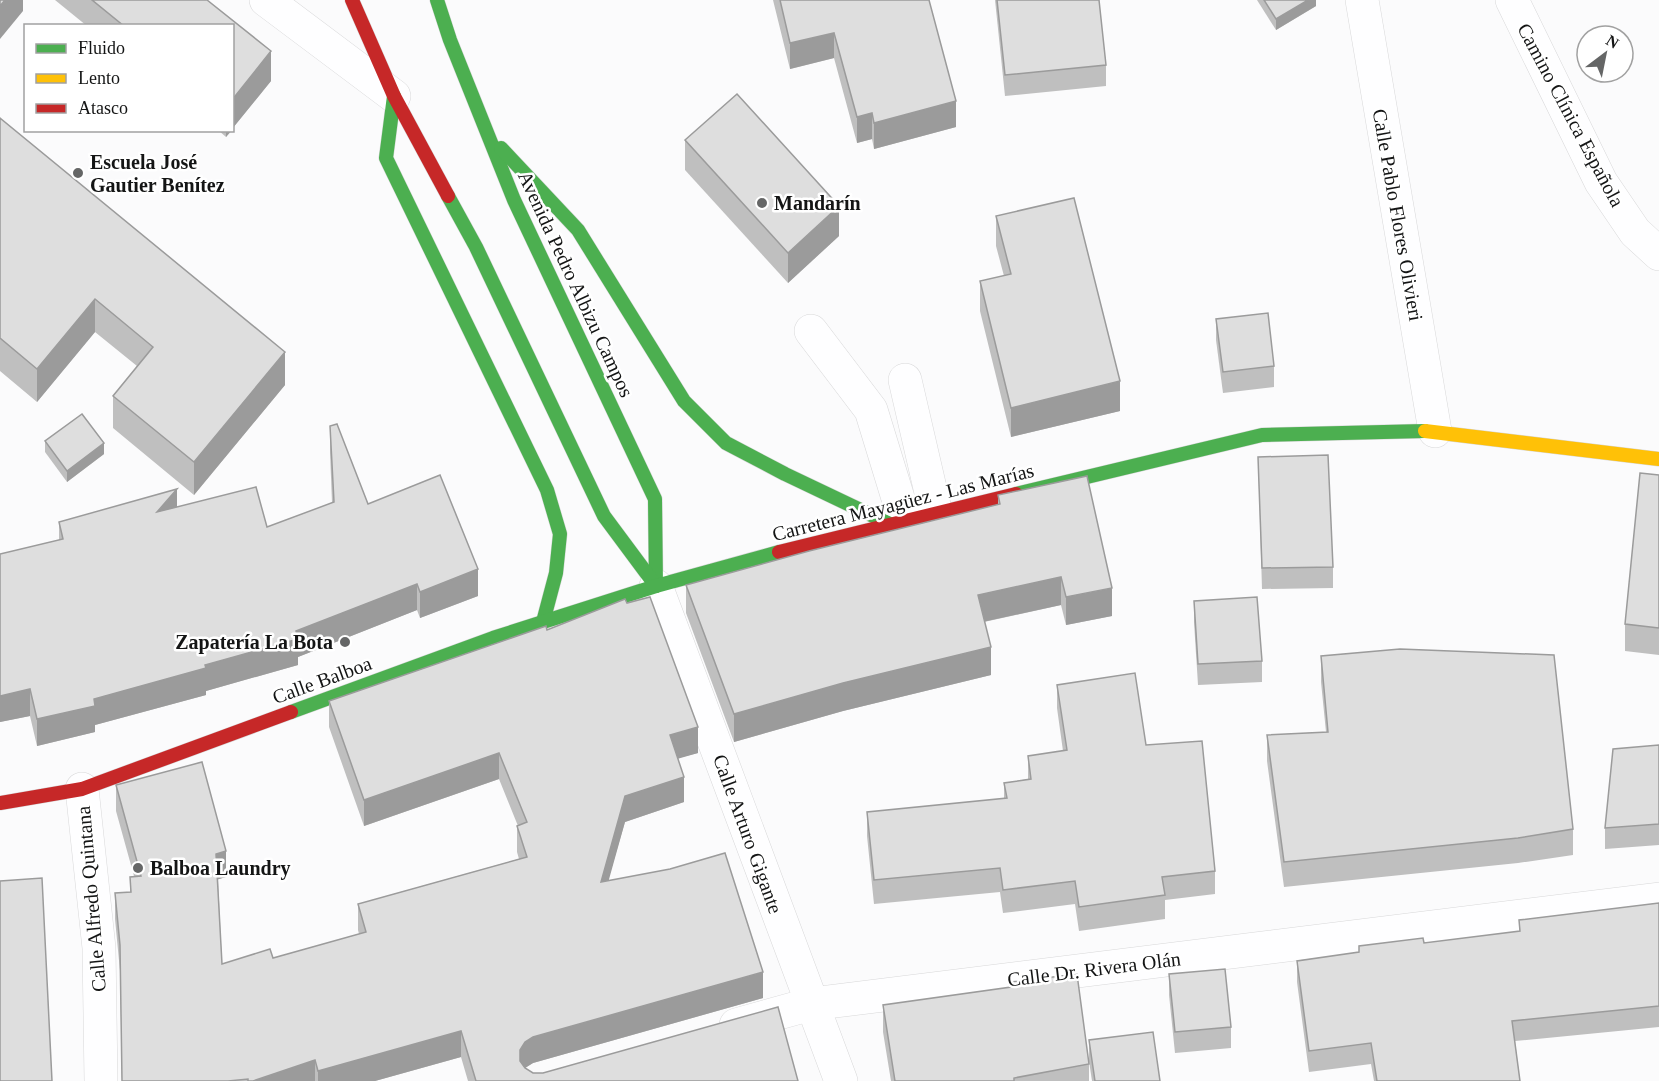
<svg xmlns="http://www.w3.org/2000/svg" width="1659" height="1081" font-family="Georgia,serif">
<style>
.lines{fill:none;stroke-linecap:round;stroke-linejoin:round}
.street-casing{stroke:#d8d8d9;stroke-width:34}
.fast-casing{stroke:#d8d8d9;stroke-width:15}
.slow-casing{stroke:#d8d8d9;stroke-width:15}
.jam-casing{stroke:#d8d8d9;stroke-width:15}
.street{stroke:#fefeff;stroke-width:33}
.fast{stroke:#4caf50;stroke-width:14}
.slow{stroke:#ffc107;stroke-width:14}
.jam{stroke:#c62828;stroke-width:14}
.wall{fill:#bfbfbf}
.shaded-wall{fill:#9b9b9b}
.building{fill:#dedede;stroke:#9b9b9b;stroke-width:1.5}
.poi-dot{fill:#656666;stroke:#fff;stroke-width:2}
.labels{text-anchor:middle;stroke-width:5;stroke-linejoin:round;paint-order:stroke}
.street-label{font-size:20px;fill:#141515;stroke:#fff}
.poi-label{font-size:20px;font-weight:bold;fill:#141515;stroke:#fff;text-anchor:start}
</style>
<rect width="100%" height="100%" fill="#fbfbfc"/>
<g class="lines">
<defs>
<g id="street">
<path d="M 266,0 L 394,96"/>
<path d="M 1362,0 L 1435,431"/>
<path d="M 1512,0 L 1601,182 L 1635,232 L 1659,254"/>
<path d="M 811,331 L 871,410 L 905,521"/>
<path d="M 905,380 L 936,514"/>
<path d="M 656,586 L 841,1081"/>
<path d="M 82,789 L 99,948 L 101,1081"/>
<path d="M 736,1025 L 811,1004 L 1659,899"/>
</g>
<g id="fast">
<path d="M 437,0 L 450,40 L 514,200 L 655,499 L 656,586"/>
<path d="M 394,96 L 386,158 L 547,490 L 560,534 L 556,573 L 543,622"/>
<path d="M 501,148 L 578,230 L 684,401 L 726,443 L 785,474 L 890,524"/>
<path d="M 448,196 L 476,247 L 604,516 L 656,586"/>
<path d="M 1016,494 L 1262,435 L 1425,431"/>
<path d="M 291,712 L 493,638 L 656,586 L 779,552"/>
</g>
<path id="slow" d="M 1425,431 L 1659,459"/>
<g id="jam">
<path d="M 352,0 L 394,96 L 448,196"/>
<path d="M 779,552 L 1016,494"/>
<path d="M 0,803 L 82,789 L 291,712"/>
</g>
</defs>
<use href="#street" class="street-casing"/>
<use href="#fast" class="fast-casing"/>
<use href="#slow" class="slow-casing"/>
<use href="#jam" class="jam-casing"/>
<use href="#street" class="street"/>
<use href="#fast" class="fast"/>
<use href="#slow" class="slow"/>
<use href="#jam" class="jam"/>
</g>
<g class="wall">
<path d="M 55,0 L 207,0 L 271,51 L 271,81 L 232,129 L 232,26 L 87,26 Z"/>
<path d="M 773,0 L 929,0 L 956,127 L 874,149 L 872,139 L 857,143 L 834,58 L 790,69 Z"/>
<path d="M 995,0 L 1099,0 L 1106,65 L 1106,86 L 1005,96 Z"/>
<path d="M 1257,0 L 1316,0 L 1316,6 L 1276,30 Z"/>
<path d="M 0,118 L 285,385 L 194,495 L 113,428 L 113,396 L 137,366 L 95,332 L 37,402 L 0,371 Z"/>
<path d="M 218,130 L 232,130 L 226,137 Z"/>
<path d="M 685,140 L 839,236 L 788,283 L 685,170 Z"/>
<path d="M 996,216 L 1120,411 L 1011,437 L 980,311 L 980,281 L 1004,276 L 996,246 Z"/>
<path d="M 1216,319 L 1274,366 L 1274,387 L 1223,393 L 1216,340 Z"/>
<path d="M 330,426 L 368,504 L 478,596 L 420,618 L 417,610 L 298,657 L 298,665 L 206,691 L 206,695 L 95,725 L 95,732 L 37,746 L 30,716 L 0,722 L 0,554 L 59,540 L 59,522 L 177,507 L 267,527 L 332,503 L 330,452 Z"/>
<path d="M 45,441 L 104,454 L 67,482 L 45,452 Z"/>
<path d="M 1258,457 L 1333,567 L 1333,588 L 1262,589 Z"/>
<path d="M 1659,475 L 1659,655 L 1625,651 L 1625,624 Z"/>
<path d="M 998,495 L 1112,616 L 1066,625 L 1061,605 L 984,622 L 991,675 L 843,711 L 734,742 L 686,613 L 686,585 L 998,505 Z"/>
<path d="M 1194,601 L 1262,661 L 1262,682 L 1198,685 L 1194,622 Z"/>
<path d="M 547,630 L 698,753 L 678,758 L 684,802 L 625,822 L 608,880 L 763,998 L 533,1063 L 525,1068 L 533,1073 L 798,1081 L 468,1081 L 461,1057 L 375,1081 L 122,1081 L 120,971 L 115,919 L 115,893 L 130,892 L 130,877 L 134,876 L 116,811 L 116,785 L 226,877 L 218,879 L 222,964 L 273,958 L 359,934 L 358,930 L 358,904 L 519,859 L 517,852 L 517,826 L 518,826 L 499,779 L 364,826 L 329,727 L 329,701 Z"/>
<path d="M 1321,656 L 1573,829 L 1573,855 L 1518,863 L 1284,887 L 1267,761 L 1267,735 L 1326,732 L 1321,682 Z"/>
<path d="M 1057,685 L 1146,745 L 1215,871 L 1215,894 L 1165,900 L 1165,919 L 1079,931 L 1075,904 L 1003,913 L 1000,892 L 874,904 L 867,836 L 867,812 L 1004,799 L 1004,783 L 1028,779 L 1028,756 L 1063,751 L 1057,708 Z"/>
<path d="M 1659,745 L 1659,845 L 1605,849 L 1605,828 Z"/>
<path d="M 1659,903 L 1659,1027 L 1515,1041 L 1520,1081 L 1374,1081 L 1371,1064 L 1309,1072 L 1297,982 L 1297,961 L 1359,952 L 1359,946 L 1424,943 L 1519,932 L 1519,920 Z"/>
<path d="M 1169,974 L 1231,1027 L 1231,1048 L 1175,1053 L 1169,995 Z"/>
<path d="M 1011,982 L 1089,1064 L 1089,1081 L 891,1081 L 883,1032 L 883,1005 L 1011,988 Z"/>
<path d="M 1089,1040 L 1160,1081 L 1092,1081 L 1089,1061 Z"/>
</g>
<g class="shaded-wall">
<path d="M 5,0 L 23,0 L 23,11 L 0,39 L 0,6 Z"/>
<path d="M 1308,0 L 1316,0 L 1316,6 L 1276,30 L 1276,19 Z"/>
<path d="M 834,33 L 834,58 L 790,69 L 790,43 Z"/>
<path d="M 271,51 L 271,81 L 232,129 L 232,100 Z"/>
<path d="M 956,101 L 956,127 L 874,149 L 874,123 Z"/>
<path d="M 872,113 L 872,139 L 857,143 L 857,117 Z"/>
<path d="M 226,130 L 232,130 L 226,137 Z"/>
<path d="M 839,206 L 839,236 L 788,283 L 788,253 Z"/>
<path d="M 95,299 L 95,332 L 37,402 L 37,369 Z"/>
<path d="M 285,352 L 285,385 L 194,495 L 194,462 Z"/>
<path d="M 1120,381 L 1120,411 L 1011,437 L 1011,408 Z"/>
<path d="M 104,443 L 104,454 L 67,482 L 67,471 Z"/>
<path d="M 177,489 L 177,515 L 157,512 Z"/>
<path d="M 478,569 L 478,596 L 420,618 L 420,592 Z"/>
<path d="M 1061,577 L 1061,605 L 978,623 L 978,595 Z"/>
<path d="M 417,584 L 417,610 L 298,657 L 298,665 L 206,691 L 206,695 L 95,725 L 95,732 L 37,746 L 37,719 L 94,699 L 205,665 L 296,631 Z"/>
<path d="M 1112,588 L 1112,616 L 1066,625 L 1066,597 Z"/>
<path d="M 991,647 L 991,675 L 843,711 L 734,742 L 734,714 L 843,683 Z"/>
<path d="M 30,689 L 30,716 L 0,722 L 0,696 Z"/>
<path d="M 698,727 L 698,753 L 670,761 L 670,735 Z"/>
<path d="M 499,753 L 499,779 L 364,826 L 364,800 Z"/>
<path d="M 684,777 L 684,802 L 625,822 L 601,908 L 601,882 L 625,796 Z"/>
<path d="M 226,851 L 226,877 L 216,880 L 216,854 Z"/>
<path d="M 763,972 L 763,998 L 533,1063 L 525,1068 L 520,1076 L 520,1050 L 525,1042 L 533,1037 Z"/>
<path d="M 461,1031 L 461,1057 L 375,1081 L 318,1081 L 318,1071 Z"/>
<path d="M 315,1060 L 315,1081 L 253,1081 Z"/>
</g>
<g class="building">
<path d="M 0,0 L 5,0 L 0,6 Z"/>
<path d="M 92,0 L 207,0 L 271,51 L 232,100 L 232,26 L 124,26 Z"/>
<path d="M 780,0 L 929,0 L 956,101 L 874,123 L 872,113 L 857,117 L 834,33 L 790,43 Z"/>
<path d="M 997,0 L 1099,0 L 1106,65 L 1005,75 Z"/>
<path d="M 1264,0 L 1308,0 L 1276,19 Z"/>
<path d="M 737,94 L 839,206 L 788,253 L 685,140 Z"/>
<path d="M 0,118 L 285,352 L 194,462 L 113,396 L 153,347 L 95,299 L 37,369 L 0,338 Z"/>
<path d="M 1074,198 L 1120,381 L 1011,408 L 980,281 L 1011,274 L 996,216 Z"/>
<path d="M 1268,313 L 1274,366 L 1223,372 L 1216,319 Z"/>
<path d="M 82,414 L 104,443 L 67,471 L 45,441 Z"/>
<path d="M 337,424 L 368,504 L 440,475 L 478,569 L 420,592 L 417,584 L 296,631 L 298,639 L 205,665 L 206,668 L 94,699 L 95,706 L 37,719 L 30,689 L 0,696 L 0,554 L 63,539 L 59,522 L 177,489 L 157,512 L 256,487 L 267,527 L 334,502 L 330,426 Z"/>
<path d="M 1328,455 L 1333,567 L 1262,568 L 1258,457 Z"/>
<path d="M 1640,473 L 1659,475 L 1659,628 L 1625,624 Z"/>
<path d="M 1087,476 L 1112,588 L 1066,597 L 1061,577 L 978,595 L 991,647 L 843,683 L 734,714 L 686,585 L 809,551 L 1000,504 L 998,495 Z"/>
<path d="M 650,597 L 698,727 L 670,735 L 684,777 L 625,796 L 601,882 L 670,869 L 725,853 L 763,972 L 533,1037 L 525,1042 L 520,1050 L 520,1061 L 525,1068 L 533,1073 L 543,1073 L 778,1007 L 798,1081 L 476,1081 L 461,1031 L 318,1071 L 315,1060 L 253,1081 L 248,1081 L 248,1079 L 228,1081 L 122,1081 L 120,945 L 115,893 L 131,892 L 130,877 L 141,876 L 116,785 L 202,762 L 226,851 L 216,854 L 222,964 L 270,949 L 273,958 L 366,932 L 358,904 L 527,857 L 517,826 L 527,822 L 499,753 L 364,800 L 329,701 L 546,626 L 547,630 L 625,599 L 627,603 Z"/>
<path d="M 1257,597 L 1262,661 L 1198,664 L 1194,601 Z"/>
<path d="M 1400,649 L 1554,655 L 1573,829 L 1518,838 L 1284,862 L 1267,735 L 1328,732 L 1321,656 Z"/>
<path d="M 1135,673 L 1146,745 L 1202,741 L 1215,871 L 1162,877 L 1165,895 L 1079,907 L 1075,881 L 1003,890 L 1000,868 L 874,880 L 867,812 L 1007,798 L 1004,783 L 1031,779 L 1028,756 L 1067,750 L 1057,685 Z"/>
<path d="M 1659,745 L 1659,824 L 1605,828 L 1613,749 Z"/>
<path d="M 42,878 L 52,1081 L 0,1081 L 0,881 Z"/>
<path d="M 1659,903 L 1659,1006 L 1512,1021 L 1520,1081 L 1377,1081 L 1371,1043 L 1309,1051 L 1297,961 L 1359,952 L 1359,946 L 1423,938 L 1424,943 L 1520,931 L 1519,920 Z"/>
<path d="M 1225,969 L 1231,1027 L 1175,1032 L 1169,974 Z"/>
<path d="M 1077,974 L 1089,1064 L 1014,1078 L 1014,1081 L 895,1081 L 883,1005 L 1011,987 L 1011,982 Z"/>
<path d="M 1153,1032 L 1160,1081 L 1095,1081 L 1089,1040 Z"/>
</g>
<g class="poi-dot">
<circle cx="78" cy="173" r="6"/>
<circle cx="762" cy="203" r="6"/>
<circle cx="345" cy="642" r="6"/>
<circle cx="138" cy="868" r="6"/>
</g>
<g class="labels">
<g class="street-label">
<text transform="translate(1571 115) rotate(62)" y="7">Camino Clínica Española</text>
<text transform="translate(1398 215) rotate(80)" y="7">Calle Pablo Flores Olivieri</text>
<text transform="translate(576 284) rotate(65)" y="7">Avenida Pedro Albizu Campos</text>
<text transform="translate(903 502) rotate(-14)" y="7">Carretera Mayagüez - Las Marías</text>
<text transform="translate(322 680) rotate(-20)" y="7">Calle Balboa</text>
<text transform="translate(748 834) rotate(70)" y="7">Calle Arturo Gigante</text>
<text transform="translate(91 899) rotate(-95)" y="7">Calle Alfredo Quintana</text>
<text transform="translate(1094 969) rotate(-7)" y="7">Calle Dr. Rivera Olán</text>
</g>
<g class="poi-label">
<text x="90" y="169">Escuela José<tspan x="90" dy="23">Gautier Benítez</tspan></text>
<text x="774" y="210">Mandarín</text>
<text x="333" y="649" text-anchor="end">Zapatería La Bota</text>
<text x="150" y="875">Balboa Laundry</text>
</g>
</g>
<rect x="24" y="24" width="210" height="108" fill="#ffffff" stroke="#a1a1a1" stroke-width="1.5"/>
<rect x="36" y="44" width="30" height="9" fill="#4caf50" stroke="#a1a1a1" stroke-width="1.5"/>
<text x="78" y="54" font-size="18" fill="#141515">Fluido</text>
<rect x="36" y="74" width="30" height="9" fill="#ffc107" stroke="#a1a1a1" stroke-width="1.5"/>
<text x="78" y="84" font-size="18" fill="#141515">Lento</text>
<rect x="36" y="104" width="30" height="9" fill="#c62828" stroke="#a1a1a1" stroke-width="1.5"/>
<text x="78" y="114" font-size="18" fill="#141515">Atasco</text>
<g transform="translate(1605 54) rotate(32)"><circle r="28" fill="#ffffff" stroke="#a1a1a1" stroke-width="1.5"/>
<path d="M0-4.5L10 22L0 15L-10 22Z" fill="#656666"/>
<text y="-9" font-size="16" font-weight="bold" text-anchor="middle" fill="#141515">N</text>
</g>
</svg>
